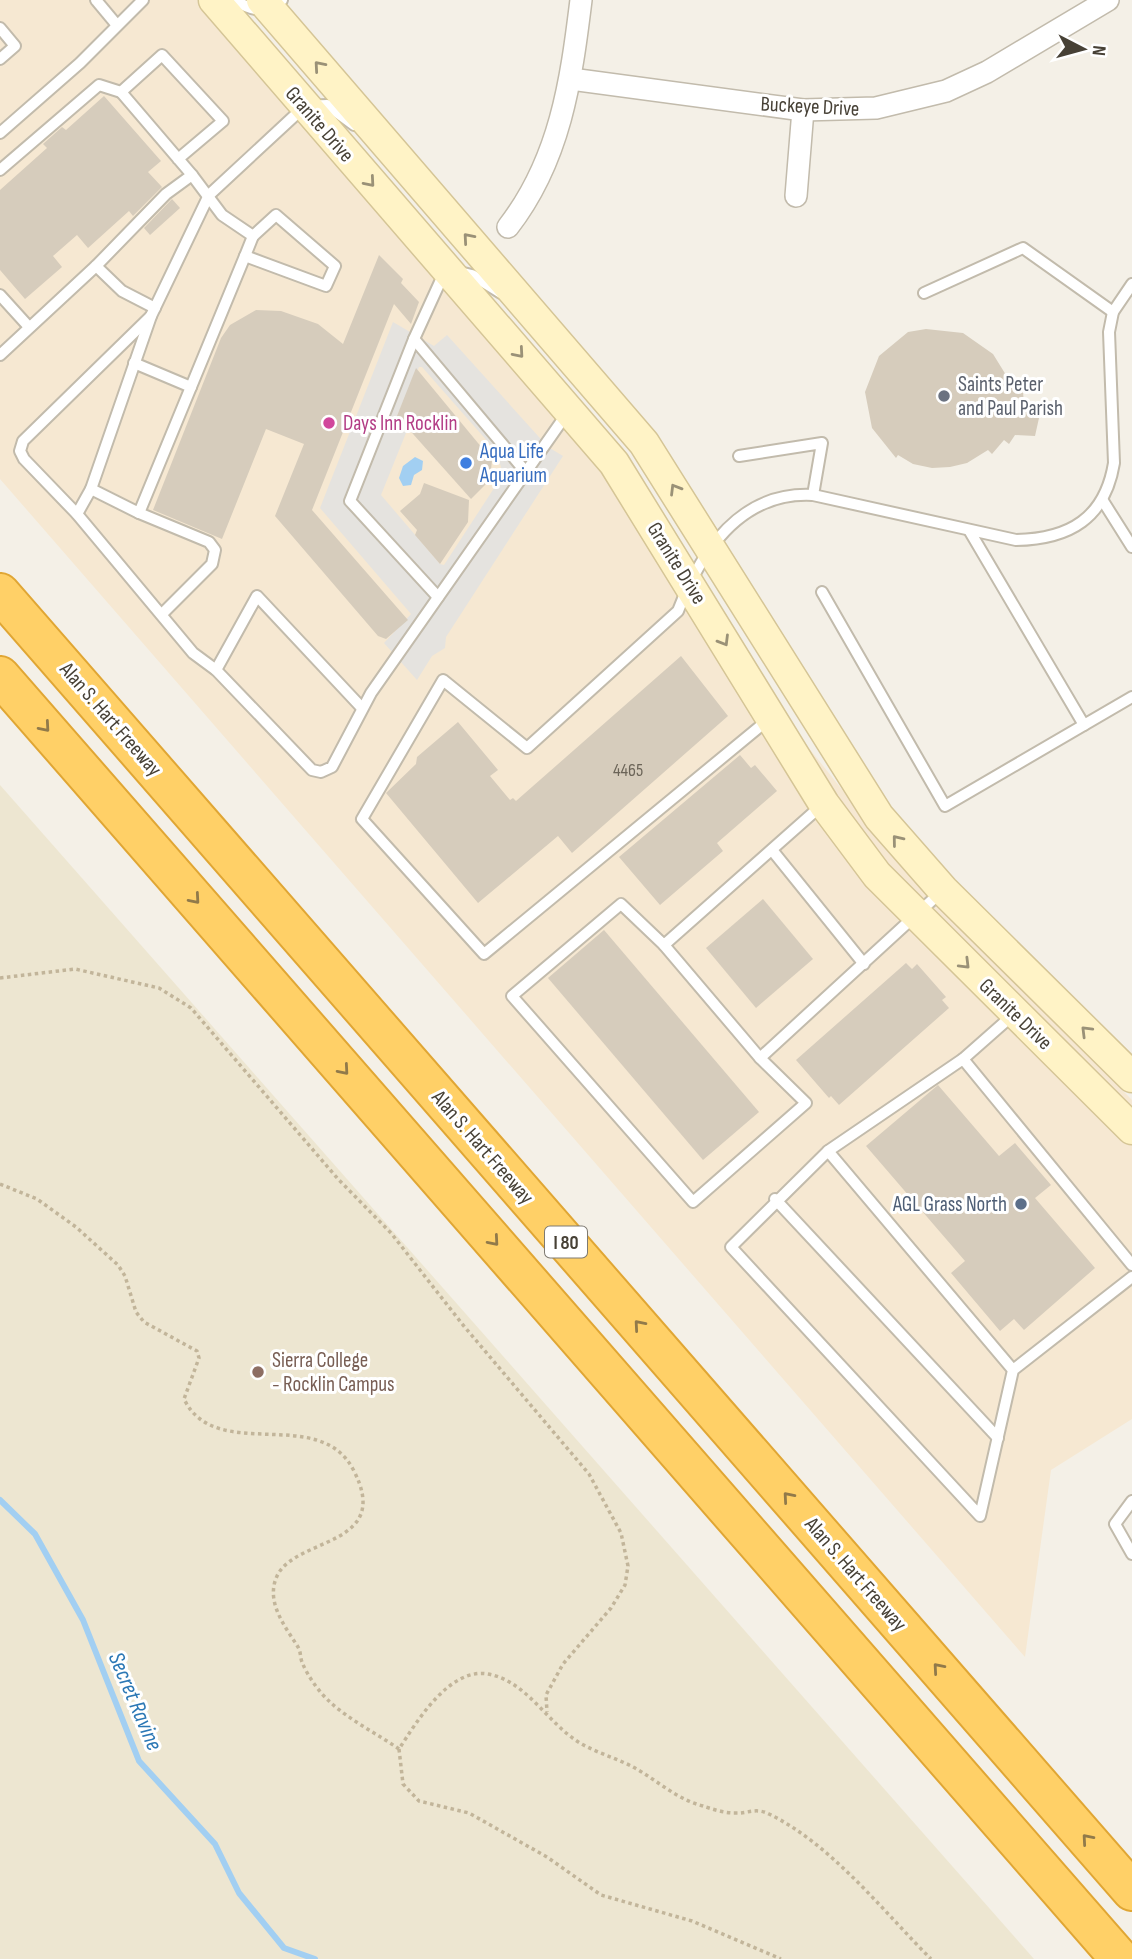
<svg xmlns="http://www.w3.org/2000/svg" width="1132" height="1959" font-family="'Sofia Sans Condensed',sans-serif">
<style>
.commercial{fill:#f6e8d2}
.education{fill:#ede6d1}
.parking{fill:#e5e3df;fill-rule:evenodd}
.water{fill:#a2cff2}
.lines{fill:none;stroke-linecap:round;stroke-linejoin:round}
.stream{stroke:#a2cff2;stroke-width:6}
.building{fill:#d6ccbc}
.lane-casing{stroke:#c2bbac;stroke-width:14}
.street-casing{stroke:#c2bbac;stroke-width:24}
.secondary-casing{stroke:#d5c596;stroke-width:33}
.highway-casing{stroke:#e0a634;stroke-width:42}
.path{stroke:#c2b59a;stroke-width:3.5;stroke-dasharray:3.5 3.5;stroke-linecap:butt}
.lane{stroke:#fff;stroke-width:10}
.street{stroke:#fff;stroke-width:21}
.secondary{stroke:#fff3c6;stroke-width:30}
.highway{stroke:#ffd067;stroke-width:38}
.oneway{stroke:#9a9177}
.oneway2{stroke:#917a4a}
.worship-dot{fill:#6b7280;stroke:#fff;stroke-width:2.5}
.hotel-dot{fill:#d1479c;stroke:#fff;stroke-width:2.5}
.shop-dot{fill:#3f7fe0;stroke:#fff;stroke-width:2.5}
.service-dot{fill:#5c6f8a;stroke:#fff;stroke-width:2.5}
.education-dot{fill:#8d6e63;stroke:#fff;stroke-width:2.5}
.labels{text-anchor:middle;stroke-width:6;stroke-linejoin:round;paint-order:stroke}
.number-label{font-size:18px;fill:#6b6458}
.shield{fill:#fff;stroke:#7e7a72;stroke-width:2}
.shield-label{font-size:19px;font-weight:bold;fill:#474136}
.street-label{font-size:21px;fill:#474136;stroke:#fff}
.worship-label{font-size:21px;fill:#5b616d;stroke:#fff;text-anchor:start}
.hotel-label{font-size:21px;fill:#b23c85;stroke:#fff;text-anchor:start}
.shop-label{font-size:21px;fill:#366cbe;stroke:#fff;text-anchor:start}
.service-label{font-size:21px;fill:#4e5e75;stroke:#fff;text-anchor:end}
.education-label{font-size:21px;fill:#785e54;stroke:#fff;text-anchor:start}
.water-label{font-size:23px;font-style:italic;fill:#2c78b5;stroke:#fff}
</style>
<rect width="100%" height="100%" fill="#f4f0e7"/>
<path class="commercial" d="M 0,0 L 203,0 L 623,448 L 808,747 L 912,877 L 1132,1100 L 1132,1419 L 1051,1470 L 1025,1657 L 0,479 Z"/>
<path class="education" d="M 0,785 L 1034,1959 L 0,1959 Z"/>
<path class="parking" d="M 393,322 L 434,346 L 447,335 L 548,447 L 563,456 L 446,637 L 445,648 L 432,656 L 417,680 L 384,643 L 411,614 L 320,508 ZM 419,367 L 422,367 L 496,451 L 501,467 L 500,479 L 444,565 L 440,564 L 381,495 L 408,428 L 397,416 Z"/>
<path class="water" d="M 415,457 L 423,461 L 422,470 L 414,475 L 411,485 L 403,486 L 399,478 L 403,466 Z"/>
<g class="lines">
<path class="stream" d="M 0,1500 L 35,1534 L 83,1620 L 139,1761 L 215,1844 L 239,1893 L 284,1948 L 315,1959"/>
</g>
<g class="building">
<path d="M 104,96 L 161,161 L 148,172 L 162,187 L 133,216 L 129,211 L 88,248 L 77,235 L 53,256 L 62,267 L 25,299 L 0,270 L 0,190 L 47,148 L 43,144 L 62,127 L 66,130 Z"/>
<path d="M 172,199 L 180,208 L 150,235 L 144,228 Z"/>
<path d="M 379,255 L 403,279 L 401,283 L 419,302 L 411,324 L 394,304 L 312,510 L 408,620 L 386,639 L 378,636 L 275,516 L 304,444 L 266,429 L 222,539 L 153,510 L 221,338 L 230,325 L 256,310 L 281,311 L 318,324 L 343,344 Z"/>
<path d="M 926,329 L 963,333 L 993,354 L 1006,375 L 1011,373 L 1016,390 L 1023,391 L 1024,406 L 1041,409 L 1035,436 L 1015,435 L 1009,444 L 1004,440 L 992,454 L 988,450 L 967,463 L 950,467 L 932,468 L 913,464 L 898,455 L 896,458 L 872,428 L 865,392 L 879,356 L 908,332 Z"/>
<path d="M 416,368 L 492,460 L 490,480 L 471,499 L 397,416 Z"/>
<path d="M 424,483 L 469,500 L 468,522 L 440,564 L 415,535 L 417,530 L 400,511 L 420,494 Z"/>
<path d="M 681,656 L 728,716 L 572,853 L 558,836 L 478,903 L 386,793 L 416,764 L 417,757 L 458,722 L 498,770 L 490,776 L 510,800 L 513,798 L 516,801 Z"/>
<path d="M 740,755 L 751,768 L 755,765 L 777,791 L 717,843 L 723,851 L 660,905 L 619,857 Z"/>
<path d="M 763,899 L 813,959 L 756,1008 L 706,948 Z"/>
<path d="M 604,930 L 759,1112 L 703,1160 L 548,978 Z"/>
<path d="M 906,963 L 912,969 L 917,964 L 946,997 L 942,1000 L 949,1008 L 839,1105 L 831,1096 L 829,1098 L 796,1060 Z"/>
<path d="M 938,1085 L 999,1156 L 1015,1143 L 1051,1185 L 1035,1198 L 1095,1268 L 1024,1330 L 1014,1319 L 1000,1331 L 951,1273 L 965,1261 L 866,1146 Z"/>
</g>
<g class="lines">
<defs>
<g id="lane">
<path d="M 96,0 L 116,24"/>
<path d="M 235,0 C 253,12 265,13 282,0"/>
<path d="M 0,28 L 15,46 L 0,59"/>
<path d="M 0,133 L 80,63 L 143,0"/>
<path d="M 0,170 L 99,85 L 121,92"/>
<path d="M 192,175 L 222,215 L 253,236 L 245,256"/>
<path d="M 96,266 L 122,291 L 155,308"/>
<path d="M 445,271 L 414,339 L 525,471"/>
<path d="M 459,272 L 472,275 L 501,293"/>
<path d="M 924,293 L 1023,248 L 1113,312"/>
<path d="M 0,295 L 29,327"/>
<path d="M 151,316 L 23,441 L 20,451 L 24,459 L 77,514 L 193,653 L 216,670 L 312,770 L 321,772 L 332,767 L 371,693 L 568,412"/>
<path d="M 414,339 L 350,501 L 438,597"/>
<path d="M 0,355 L 96,266 L 166,194 L 192,175 L 121,92 L 162,55 L 223,121 L 178,159"/>
<path d="M 134,363 L 191,387"/>
<path d="M 739,456 L 822,443 L 813,495"/>
<path d="M 91,489 L 139,513 L 245,256 L 326,286 L 335,266 L 276,215 L 253,236"/>
<path d="M 1103,501 L 1132,547"/>
<path d="M 139,513 L 209,542 L 215,550 L 212,564 L 163,613"/>
<path d="M 77,514 L 91,489 L 151,316 L 209,195 L 305,106 L 327,105 L 354,125"/>
<path d="M 969,530 L 1084,725"/>
<path d="M 822,592 L 945,806 L 1132,697"/>
<path d="M 216,670 L 257,596 L 362,708"/>
<path d="M 769,719 L 484,954 L 362,819 L 443,680 L 527,748 L 678,611 C 701,551 741,491 813,495 L 1016,540 C 1070,539 1105,518 1114,463 L 1109,332 L 1113,312 L 1132,284"/>
<path d="M 822,805 L 664,945 L 621,904 L 512,996 L 693,1202 L 806,1103 L 760,1058 L 941,892"/>
<path d="M 772,850 L 864,964"/>
<path d="M 664,945 L 760,1058"/>
<path d="M 963,1059 L 1132,1265"/>
<path d="M 828,1151 L 963,1059 L 1014,1014"/>
<path d="M 775,1199 L 998,1438"/>
<path d="M 1013,1370 L 828,1151 L 731,1247 L 980,1516 L 1013,1370 L 1132,1277"/>
<path d="M 1132,1501 L 1115,1524 L 1132,1554"/>
</g>
<g id="street">
<path d="M 571,79 L 803,110 L 876,108 L 946,91 L 987,72 L 1108,0"/>
<path d="M 796,196 L 803,110"/>
<path d="M 508,227 C 560,160 571,82 581,0"/>
</g>
<g id="secondary">
<path d="M 214,0 L 614,463 L 824,804 L 877,875 L 1132,1129"/>
<path d="M 262,0 L 644,443 L 879,817 L 943,890 L 1132,1077"/>
</g>
<g id="highway">
<path d="M 0,593 L 1132,1891"/>
<path d="M 0,676 L 1120,1959"/>
</g>
</defs>
<use href="#lane" class="lane-casing"/>
<use href="#street" class="street-casing"/>
<use href="#secondary" class="secondary-casing"/>
<use href="#highway" class="highway-casing"/>
<g class="path">
<path d="M 0,978 L 75,969 L 159,988 L 191,1008 L 338,1179 L 391,1233 L 463,1325 L 589,1474 L 621,1533 L 628,1566 L 625,1585 L 611,1608 L 563,1664 L 546,1695 L 547,1712"/>
<path d="M 0,1184 L 37,1199 L 76,1227 L 118,1265 L 125,1276 L 136,1312 L 144,1322 L 197,1351 L 199,1358 L 184,1399 C 216,1465 320,1403 354,1471 C 392,1546 299,1537 278,1574 C 264,1601 285,1626 298,1647 C 301,1652 300,1657 302,1662 C 307,1675 319,1692 329,1701 C 349,1720 376,1733 399,1749 C 416,1723 449,1667 488,1674 C 527,1681 548,1724 580,1743 C 597,1753 616,1758 633,1767 C 657,1780 676,1799 703,1806 C 712,1809 724,1813 734,1813 C 748,1814 755,1807 769,1814 C 831,1844 883,1911 931,1959"/>
<path d="M 399,1749 L 403,1784 L 419,1801 L 469,1813 L 547,1857 L 601,1895 L 692,1921 L 781,1959"/>
</g>
<use href="#lane" class="lane"/>
<use href="#street" class="street"/>
<use href="#secondary" class="secondary"/>
<use href="#highway" class="highway"/>
</g>
<defs><path id="oneway-chevron" d="M-2-3.5L2.5 0L-2 3.5" fill="none" stroke-width="1.6" stroke-linecap="round" stroke-linejoin="round" transform="scale(1.75)"/></defs>
<g class="oneway">
<use href="#oneway-chevron" transform="translate(319 66) rotate(-131)"/>
<use href="#oneway-chevron" transform="translate(370 182) rotate(49)"/>
<use href="#oneway-chevron" transform="translate(468 238) rotate(-131)"/>
<use href="#oneway-chevron" transform="translate(519 353) rotate(49)"/>
<use href="#oneway-chevron" transform="translate(675 489) rotate(-121)"/>
<use href="#oneway-chevron" transform="translate(724 641) rotate(59)"/>
<use href="#oneway-chevron" transform="translate(897 840) rotate(-129)"/>
<use href="#oneway-chevron" transform="translate(965 964) rotate(45)"/>
<use href="#oneway-chevron" transform="translate(1086 1031) rotate(-135)"/>
</g>
<g class="oneway2">
<use href="#oneway-chevron" transform="translate(45 727) rotate(49)"/>
<use href="#oneway-chevron" transform="translate(195 899) rotate(49)"/>
<use href="#oneway-chevron" transform="translate(344 1070) rotate(49)"/>
<use href="#oneway-chevron" transform="translate(494 1241) rotate(49)"/>
<use href="#oneway-chevron" transform="translate(639 1325) rotate(-131)"/>
<use href="#oneway-chevron" transform="translate(788 1497) rotate(-131)"/>
<use href="#oneway-chevron" transform="translate(938 1668) rotate(-131)"/>
<use href="#oneway-chevron" transform="translate(1087 1839) rotate(-131)"/>
</g>
<circle class="worship-dot" cx="944" cy="396" r="7"/>
<circle class="hotel-dot" cx="329" cy="423" r="7"/>
<circle class="shop-dot" cx="466" cy="463" r="7"/>
<circle class="service-dot" cx="1021" cy="1204" r="7"/>
<circle class="education-dot" cx="258" cy="1372" r="7"/>
<g class="labels">
<g class="number-label">
<text x="628" y="776">4465</text>
</g>
<rect class="shield" x="545" y="1226.5" width="42" height="31" rx="5"/>
<g class="shield-label">
<text x="566" y="1249">I 80</text>
</g>
<g class="street-label">
<text transform="translate(810 106) rotate(3)" y="7">Buckeye Drive</text>
<text transform="translate(320 124) rotate(49)" y="7">Granite Drive</text>
<text transform="translate(677 563) rotate(58)" y="7">Granite Drive</text>
<text transform="translate(111 719) rotate(49)" y="7">Alan S. Hart Freeway</text>
<text transform="translate(1016 1014) rotate(44)" y="7">Granite Drive</text>
<text transform="translate(483 1147) rotate(49)" y="7">Alan S. Hart Freeway</text>
<text transform="translate(856 1574) rotate(49)" y="7">Alan S. Hart Freeway</text>
</g>
<g class="worship-label">
<text x="958" y="391">Saints Peter<tspan x="958" dy="24">and Paul Parish</tspan></text>
</g>
<g class="hotel-label">
<text x="343" y="430">Days Inn Rocklin</text>
</g>
<g class="shop-label">
<text x="480" y="458">Aqua Life<tspan x="480" dy="24">Aquarium</tspan></text>
</g>
<g class="service-label">
<text x="1007" y="1211">AGL Grass North</text>
</g>
<g class="education-label">
<text x="272" y="1367">Sierra College<tspan x="272" dy="24">- Rocklin Campus</tspan></text>
</g>
<g class="water-label">
<text transform="translate(136 1701) rotate(67)" y="8">Secret Ravine</text>
</g>
</g>
<g transform="translate(1083 49) rotate(96)" stroke="#ffffff" stroke-width="5" paint-order="stroke">
<path d="M0-5L12 26L0 18L-12 26Z" fill="#474136"/>
<text y="-10" font-size="19" font-weight="bold" text-anchor="middle" fill="#474136">N</text>
</g>
</svg>
